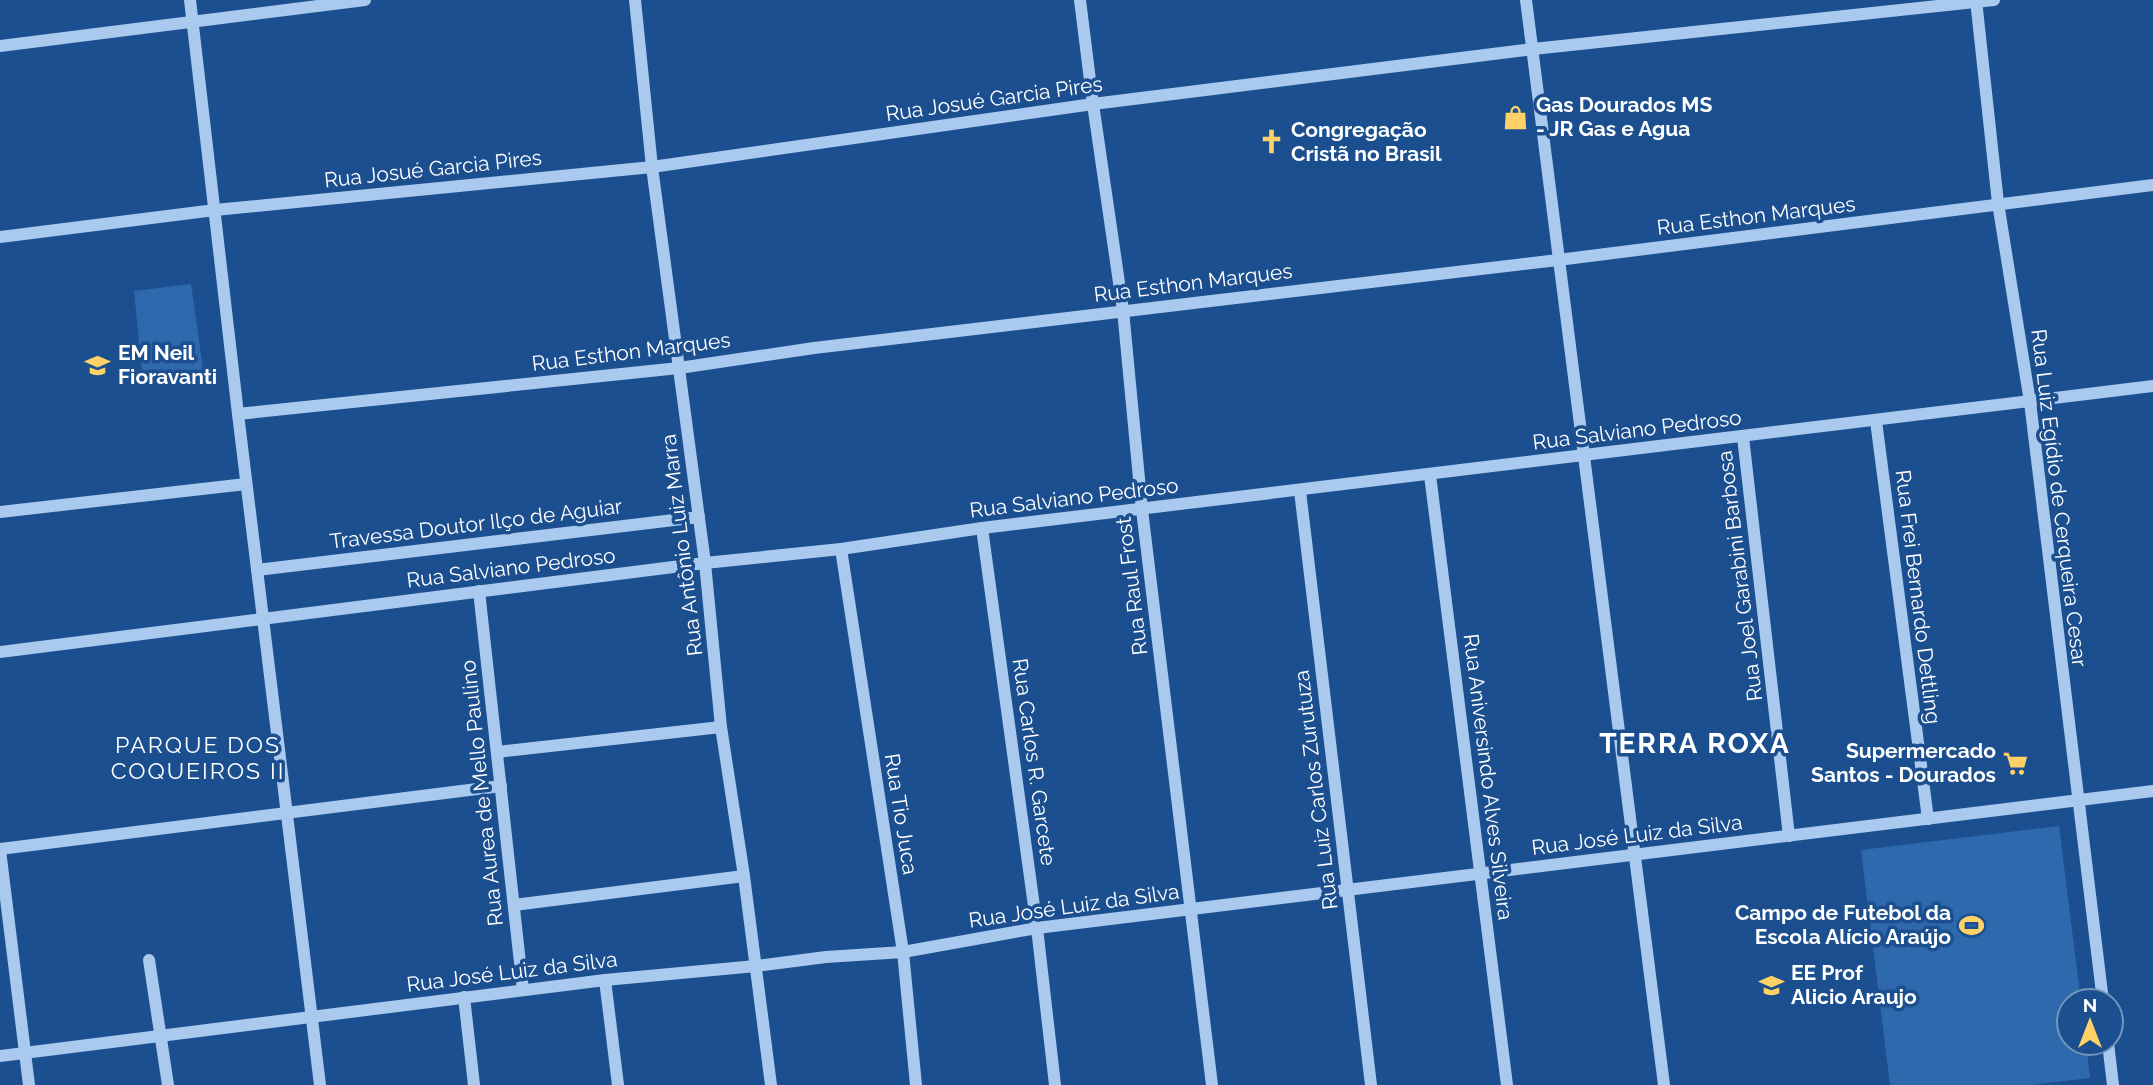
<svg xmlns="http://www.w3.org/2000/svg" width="2153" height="1085" font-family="Raleway,sans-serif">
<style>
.green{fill:#2e69ad}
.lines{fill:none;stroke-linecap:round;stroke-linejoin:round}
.minor{stroke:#a9c9ee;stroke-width:12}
.labels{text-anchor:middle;stroke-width:7;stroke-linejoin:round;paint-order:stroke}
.street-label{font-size:21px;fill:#fff;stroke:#1b4f8f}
.poi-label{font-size:21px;font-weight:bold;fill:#fff;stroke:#1b4f8f;text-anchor:start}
.neighbourhood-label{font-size:23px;letter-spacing:2px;fill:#fff;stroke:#1b4f8f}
.district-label{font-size:28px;font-weight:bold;letter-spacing:2px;fill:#fff;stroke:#1b4f8f}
</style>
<rect width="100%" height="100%" fill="#1b4f8f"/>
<g class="green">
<path d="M 191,284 L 204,376 L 143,383 L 134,291 Z"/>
<path d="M 2059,826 L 2081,1001 L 2069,1001 L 2069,1043 L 2086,1043 L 2090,1078 L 2030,1085 L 1890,1085 L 1861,850 Z"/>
</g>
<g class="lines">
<g class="minor">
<path d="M 190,0 L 238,414 L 320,1085"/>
<path d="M 635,0 L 652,167 L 705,563 L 721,727 L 744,876 L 771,1085"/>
<path d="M 1080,0 L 1093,104 L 1123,310 L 1142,510 L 1212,1085"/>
<path d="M 1526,0 L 1664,1085"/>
<path d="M 1976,0 L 1998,203 L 2030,402 L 2103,1001"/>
<path d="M 0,46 L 365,0"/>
<path d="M 0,237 L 215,210 L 652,167 L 1093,104 L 1533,49 L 1994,0"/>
<path d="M 238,414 L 679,368 L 814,348 L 1558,260 L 2153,185"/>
<path d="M 1876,421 L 1928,819"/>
<path d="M 1743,437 L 1789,836"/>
<path d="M 1430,475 L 1507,1085"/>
<path d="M 1300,491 L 1371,1085"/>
<path d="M 0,512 L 246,484"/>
<path d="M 982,528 L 1037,928 L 1055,1085"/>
<path d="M 841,549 L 903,952 L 916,1085"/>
<path d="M 257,570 L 699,517"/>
<path d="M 479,591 L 523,990"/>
<path d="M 0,652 L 705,563 L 841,549 L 982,528 L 2153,386"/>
<path d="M 497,752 L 721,727"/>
<path d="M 0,849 L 501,786"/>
<path d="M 0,850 L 29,1085"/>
<path d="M 514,905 L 744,876"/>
<path d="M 149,960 L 168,1085"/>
<path d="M 605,980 L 618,1085"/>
<path d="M 464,997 L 474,1085"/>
<path d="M 2108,1043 L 2113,1085"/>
<path d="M 0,1056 L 605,980 L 756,966 L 826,957 L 903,952 L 1037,928 L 2153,791"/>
</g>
</g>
<defs>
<symbol id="shop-bare" viewBox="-9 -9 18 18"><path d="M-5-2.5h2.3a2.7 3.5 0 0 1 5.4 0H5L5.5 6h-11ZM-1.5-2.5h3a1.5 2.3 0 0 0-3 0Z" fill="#ffd166" stroke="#1b4f8f" stroke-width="2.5" paint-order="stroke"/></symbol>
<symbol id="church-bare" viewBox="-9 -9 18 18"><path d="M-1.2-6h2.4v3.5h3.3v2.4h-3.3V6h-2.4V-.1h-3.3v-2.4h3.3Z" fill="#ffd166" stroke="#1b4f8f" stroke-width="2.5" paint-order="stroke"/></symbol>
<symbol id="school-bare" viewBox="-9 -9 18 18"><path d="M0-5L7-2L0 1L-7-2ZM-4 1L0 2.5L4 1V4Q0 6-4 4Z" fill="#ffd166" stroke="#1b4f8f" stroke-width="2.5" paint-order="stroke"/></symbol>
<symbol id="supermarket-bare" viewBox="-9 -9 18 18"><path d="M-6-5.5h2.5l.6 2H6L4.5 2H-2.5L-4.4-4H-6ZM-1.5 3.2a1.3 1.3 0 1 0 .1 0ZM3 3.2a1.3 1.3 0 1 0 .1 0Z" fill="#ffd166" stroke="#1b4f8f" stroke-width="2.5" paint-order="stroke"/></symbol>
<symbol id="stadium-bare" viewBox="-9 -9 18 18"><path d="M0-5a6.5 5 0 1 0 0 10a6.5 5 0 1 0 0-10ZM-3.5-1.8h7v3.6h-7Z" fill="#ffd166" stroke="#1b4f8f" stroke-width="2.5" paint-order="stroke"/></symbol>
</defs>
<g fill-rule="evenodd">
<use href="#shop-bare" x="1498" y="100" width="35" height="35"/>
<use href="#church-bare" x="1254" y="124" width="35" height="35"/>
<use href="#school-bare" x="80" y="348" width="35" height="35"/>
<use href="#supermarket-bare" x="1998" y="746" width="35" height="35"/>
<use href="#stadium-bare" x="1954" y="908" width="35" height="35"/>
<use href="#school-bare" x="1754" y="968" width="35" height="35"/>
</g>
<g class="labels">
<g class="street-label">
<text transform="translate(994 99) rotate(-8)" y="7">Rua Josué Garcia Pires</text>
<text transform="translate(433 169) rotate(-6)" y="7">Rua Josué Garcia Pires</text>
<text transform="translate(1756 216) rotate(-7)" y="7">Rua Esthon Marques</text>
<text transform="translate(1193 283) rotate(-7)" y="7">Rua Esthon Marques</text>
<text transform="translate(631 352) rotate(-7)" y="7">Rua Esthon Marques</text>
<text transform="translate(1637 430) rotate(-7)" y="7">Rua Salviano Pedroso</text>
<text transform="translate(1074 498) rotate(-7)" y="7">Rua Salviano Pedroso</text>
<text transform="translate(2059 498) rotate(83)" y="7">Rua Luiz Egídio de Cerqueira Cesar</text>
<text transform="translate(476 524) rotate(-7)" y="7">Travessa Doutor Ilço de Aguiar</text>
<text transform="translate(682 545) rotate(-97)" y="7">Rua Antônio Luiz Marra</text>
<text transform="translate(511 568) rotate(-7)" y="7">Rua Salviano Pedroso</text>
<text transform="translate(1740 576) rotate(-97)" y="7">Rua Joel Garabini Barbosa</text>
<text transform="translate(1132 586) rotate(-97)" y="7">Rua Raul Frost</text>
<text transform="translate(1918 597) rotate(83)" y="7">Rua Frei Bernardo Dettling</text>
<text transform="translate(1034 762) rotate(82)" y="7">Rua Carlos R. Garcete</text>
<text transform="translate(1488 777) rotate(83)" y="7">Rua Aniversindo Alves Silveira</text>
<text transform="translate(1316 790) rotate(-97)" y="7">Rua Luiz Carlos Zurutuza</text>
<text transform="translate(482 793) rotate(-96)" y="7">Rua Aurea de Mello Paulino</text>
<text transform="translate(901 814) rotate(81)" y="7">Rua Tio Juca</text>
<text transform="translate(1637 835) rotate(-7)" y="7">Rua José Luiz da Silva</text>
<text transform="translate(1074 906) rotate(-8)" y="7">Rua José Luiz da Silva</text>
<text transform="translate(512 972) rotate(-7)" y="7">Rua José Luiz da Silva</text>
</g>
<g class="poi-label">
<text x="1536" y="112">Gas Dourados MS<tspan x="1536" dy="24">- JR Gas e Agua</tspan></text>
<text x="1291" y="137">Congregação<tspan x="1291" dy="24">Cristã no Brasil</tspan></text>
<text x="118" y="360">EM Neil<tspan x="118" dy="24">Fioravanti</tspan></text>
<text x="1996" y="758" text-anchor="end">Supermercado<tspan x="1996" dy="24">Santos - Dourados</tspan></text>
<text x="1951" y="920" text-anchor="end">Campo de Futebol da<tspan x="1951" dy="24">Escola Alício Araújo</tspan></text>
<text x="1791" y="980">EE Prof<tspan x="1791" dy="24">Alicio Araujo</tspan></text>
</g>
<g class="neighbourhood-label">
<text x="198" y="753">PARQUE DOS<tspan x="198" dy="26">COQUEIROS II</tspan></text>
</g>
<g class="district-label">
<text x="1695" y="753">TERRA ROXA</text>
</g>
</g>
<g transform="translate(2090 1022)"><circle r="33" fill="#1b4f8f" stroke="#7695bc" stroke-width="2"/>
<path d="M0-5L12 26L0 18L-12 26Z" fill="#ffd166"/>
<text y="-10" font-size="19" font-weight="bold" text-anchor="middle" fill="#ffffff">N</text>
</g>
</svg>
